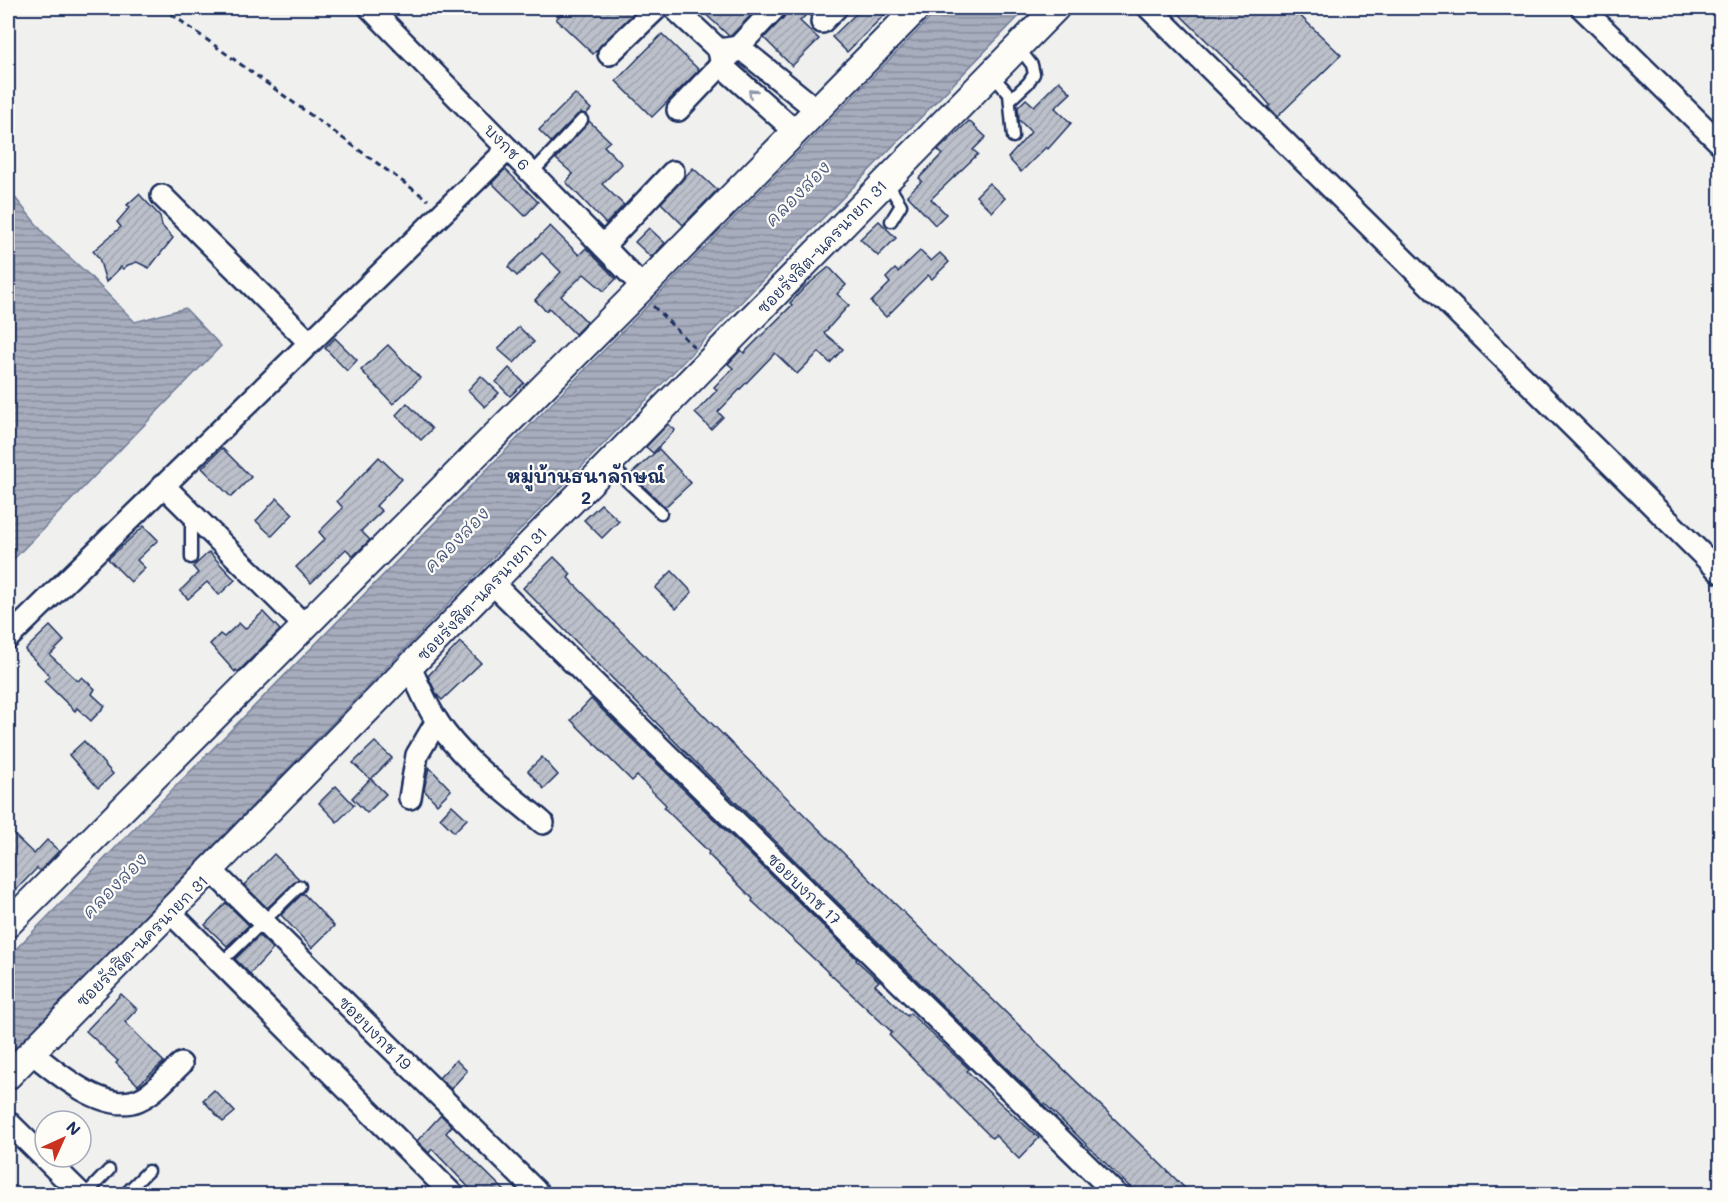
<svg xmlns="http://www.w3.org/2000/svg" width="1728" height="1202" font-family="Mali,'Playpen Sans Thai',sans-serif">
<style>
.water{fill:url(#water-rules);stroke:#6f7b97;stroke-width:1.5}
.building{fill:url(#building-hatch);stroke:#1b2f5e;stroke-width:1.5}
.lines{fill:none;stroke-linecap:round;stroke-linejoin:round}
.service-casing{stroke:#1b2f5e;stroke-width:15}
.minor-casing{stroke:#1b2f5e;stroke-width:26}
.tertiary-casing{stroke:#1b2f5e;stroke-width:30}
.path{stroke:#1b2f5e;stroke-width:3;stroke-dasharray:6 4.5;stroke-linecap:butt}
.service{stroke:#fdfcf7;stroke-width:10}
.minor{stroke:#fdfcf7;stroke-width:21}
.tertiary{stroke:#fdfcf7;stroke-width:26}
.oneway{stroke:#8c96aa}
.labels{text-anchor:middle;stroke-width:4.5;stroke-linejoin:round;paint-order:stroke}
.street-label{font-size:16px;fill:#1b2f5e;stroke:#fdfcf7}
.water-label{font-size:18px;font-style:italic;fill:#4c5b7f;stroke:#fdfcf7}
.neighbourhood-label{font-size:18px;font-weight:bold;fill:#1b2f5e;stroke:#fdfcf7}
</style>
<defs>
<pattern id="water-rules" width="6" height="5" patternUnits="userSpaceOnUse" patternTransform="scale(1.5)"><rect width="6" height="5" fill="#a7adbd"/><path d="M0 2.5h6" fill="none" stroke="#878d9d"/></pattern>
<pattern id="building-hatch" width="6" height="6" patternUnits="userSpaceOnUse" patternTransform="scale(1.5)"><rect width="6" height="6" fill="#bbc0ca"/><path d="M-1 1l2-2M0 6l6-6M5 7l2-2" fill="none" stroke="#a0a5b0"/></pattern>
</defs>
<rect width="100%" height="100%" fill="#f0f0ee"/>
<filter id="ink" filterUnits="userSpaceOnUse"><feTurbulence type="fractalNoise" baseFrequency=".0167" numOctaves="2"/><feDisplacementMap in="SourceGraphic" scale="12" xChannelSelector="R" yChannelSelector="G"/><feConvolveMatrix kernelMatrix="1 2 1 2 8 2 1 2 1" color-interpolation-filters="sRGB"/></filter>
<g filter="url(#ink)">
<g class="water">
<path d="M 940,8 L 1027,8 L 8,1057 L 8,957 Z"/>
<path d="M 8,189 L 46,236 L 88,274 L 135,322 L 185,308 L 221,346 L 8,565 Z"/>
</g>
<g class="building">
<path d="M 567,8 L 639,8 L 593,54 L 556,19 Z"/>
<path d="M 699,8 L 758,8 L 732,35 L 729,36 Z"/>
<path d="M 787,8 L 813,8 L 800,21 L 819,39 L 792,66 L 764,38 L 784,17 Z"/>
<path d="M 862,8 L 891,8 L 847,52 L 832,37 Z"/>
<path d="M 1173,8 L 1292,8 L 1341,55 L 1277,117 L 1268,107 L 1270,105 L 1258,91 Z"/>
<path d="M 662,34 L 699,70 L 652,117 L 616,81 Z"/>
<path d="M 1059,81 L 1071,93 L 1055,108 L 1071,123 L 1048,149 L 1046,147 L 1021,172 L 1008,158 L 1031,132 L 1019,120 L 1018,107 L 1026,99 L 1034,106 Z"/>
<path d="M 575,94 L 591,109 L 586,114 L 580,113 L 577,115 L 551,142 L 539,130 Z"/>
<path d="M 589,121 L 610,141 L 604,146 L 622,164 L 602,184 L 624,205 L 606,224 L 566,182 L 573,174 L 556,159 Z"/>
<path d="M 969,121 L 986,137 L 973,150 L 978,154 L 931,199 L 946,214 L 935,225 L 907,195 L 922,181 L 919,178 L 942,154 L 938,150 Z"/>
<path d="M 693,168 L 717,190 L 683,225 L 661,203 Z"/>
<path d="M 505,169 L 538,202 L 525,216 L 492,183 Z"/>
<path d="M 989,183 L 1005,198 L 992,212 L 976,196 Z"/>
<path d="M 139,194 L 160,216 L 162,226 L 173,238 L 149,268 L 137,262 L 128,265 L 123,269 L 121,267 L 106,282 L 99,258 L 93,251 L 121,227 L 117,222 L 130,207 L 127,205 Z"/>
<path d="M 879,221 L 896,238 L 878,256 L 860,239 Z"/>
<path d="M 550,226 L 579,255 L 586,248 L 616,279 L 604,291 L 584,274 L 561,296 L 587,322 L 575,334 L 549,308 L 546,311 L 535,300 L 561,272 L 542,253 L 517,276 L 508,267 Z"/>
<path d="M 649,228 L 665,243 L 651,257 L 635,242 Z"/>
<path d="M 920,251 L 931,261 L 940,253 L 949,262 L 932,279 L 928,275 L 886,317 L 871,302 L 890,283 L 886,278 L 895,269 L 898,272 Z"/>
<path d="M 829,267 L 846,285 L 837,294 L 849,305 L 824,333 L 843,349 L 830,363 L 819,352 L 797,374 L 775,353 L 718,412 L 723,417 L 711,429 L 695,413 L 717,390 L 714,387 L 733,368 L 728,364 L 741,350 L 744,353 L 792,305 L 790,303 L 805,287 Z"/>
<path d="M 519,327 L 534,342 L 514,363 L 498,349 Z"/>
<path d="M 335,338 L 357,360 L 347,371 L 325,348 Z"/>
<path d="M 388,345 L 420,378 L 393,404 L 361,370 Z"/>
<path d="M 509,368 L 524,383 L 510,396 L 496,382 Z"/>
<path d="M 481,376 L 499,393 L 485,407 L 468,390 Z"/>
<path d="M 407,403 L 432,429 L 421,440 L 396,415 Z"/>
<path d="M 668,424 L 675,430 L 653,453 L 646,447 Z"/>
<path d="M 222,448 L 251,477 L 231,497 L 202,468 Z"/>
<path d="M 659,449 L 691,483 L 665,507 L 631,474 Z"/>
<path d="M 379,457 L 402,479 L 376,506 L 382,511 L 361,531 L 370,540 L 353,556 L 346,549 L 311,583 L 296,567 L 325,539 L 319,532 L 343,508 L 337,501 Z"/>
<path d="M 277,498 L 293,514 L 272,536 L 256,521 Z"/>
<path d="M 601,504 L 619,521 L 602,538 L 584,520 Z"/>
<path d="M 144,526 L 158,540 L 137,560 L 145,568 L 131,582 L 108,559 Z"/>
<path d="M 209,552 L 235,580 L 219,595 L 207,582 L 188,599 L 180,591 L 198,573 L 193,567 Z"/>
<path d="M 554,557 L 571,574 L 568,578 L 733,745 L 1191,1194 L 1137,1194 L 1045,1104 L 1044,1105 L 711,778 L 523,588 Z"/>
<path d="M 672,571 L 692,592 L 676,609 L 655,588 Z"/>
<path d="M 263,612 L 280,630 L 238,672 L 236,670 L 235,672 L 210,644 L 220,634 L 224,637 L 239,623 L 245,629 Z"/>
<path d="M 50,626 L 64,641 L 50,655 L 78,681 L 82,677 L 95,689 L 92,694 L 105,706 L 91,721 L 77,708 L 75,711 L 44,681 L 50,676 L 25,650 Z"/>
<path d="M 460,642 L 481,663 L 442,700 L 437,695 L 428,676 Z"/>
<path d="M 591,699 L 857,959 L 856,960 L 879,981 L 875,985 L 907,1016 L 910,1013 L 969,1069 L 967,1071 L 998,1101 L 1039,1138 L 1019,1159 L 995,1135 L 992,1138 L 889,1035 L 892,1032 L 752,901 L 753,899 L 708,854 L 709,852 L 664,808 L 666,805 L 637,776 L 632,781 L 571,720 Z"/>
<path d="M 84,741 L 113,774 L 98,788 L 69,755 Z"/>
<path d="M 375,742 L 392,758 L 371,779 L 386,794 L 367,813 L 352,798 L 370,779 L 353,763 Z"/>
<path d="M 542,757 L 558,775 L 544,789 L 528,771 Z"/>
<path d="M 429,767 L 451,790 L 437,804 L 424,790 Z"/>
<path d="M 336,786 L 354,805 L 337,822 L 319,803 Z"/>
<path d="M 452,805 L 467,819 L 454,832 L 440,818 Z"/>
<path d="M 8,829 L 34,854 L 47,840 L 59,851 L 40,871 L 37,868 L 16,890 L 8,883 Z"/>
<path d="M 274,854 L 299,879 L 267,908 L 244,885 Z"/>
<path d="M 303,893 L 334,926 L 312,948 L 281,915 Z"/>
<path d="M 226,903 L 249,925 L 227,946 L 205,925 Z"/>
<path d="M 259,936 L 273,949 L 250,974 L 235,959 Z"/>
<path d="M 121,994 L 137,1009 L 125,1022 L 164,1062 L 138,1085 L 116,1063 L 118,1061 L 86,1031 Z"/>
<path d="M 456,1060 L 467,1071 L 451,1089 L 439,1078 Z"/>
<path d="M 214,1090 L 235,1112 L 223,1122 L 203,1100 Z"/>
<path d="M 441,1115 L 452,1126 L 446,1133 L 508,1194 L 475,1194 L 432,1149 L 429,1153 L 417,1141 Z"/>
</g>
<g class="lines">
<defs>
<g id="service">
<path d="M 991,74 L 1009,94 L 1013,137"/>
<path d="M 1011,99 L 1028,83 L 1034,74 L 1032,65 L 1018,47"/>
<path d="M 532,173 L 582,120"/>
<path d="M 886,181 L 901,205 L 891,221"/>
<path d="M 609,464 L 661,513"/>
<path d="M 191,514 L 191,558"/>
<path d="M 231,953 L 300,886"/>
<path d="M 86,1194 L 109,1170"/>
<path d="M 125,1194 L 148,1171"/>
</g>
<g id="minor">
<path d="M 370,8 L 643,287"/>
<path d="M 674,8 L 719,50"/>
<path d="M 1149,8 L 1720,572"/>
<path d="M 1582,8 L 1720,143"/>
<path d="M 822,22 L 836,8"/>
<path d="M 609,54 L 657,8"/>
<path d="M 678,110 L 775,8"/>
<path d="M 796,132 L 722,66 L 719,50 L 739,47 L 817,110"/>
<path d="M 162,196 L 309,342"/>
<path d="M 603,246 L 673,172"/>
<path d="M 163,485 L 306,627"/>
<path d="M 492,583 L 1116,1194"/>
<path d="M 8,638 L 508,149"/>
<path d="M 410,668 C 419,685 426,705 437,721 C 463,762 507,792 543,823"/>
<path d="M 410,798 L 417,755 L 437,721"/>
<path d="M 211,870 L 539,1194"/>
<path d="M 170,912 L 452,1194"/>
<path d="M 31,1052 C 55,1072 105,1114 138,1100 C 155,1093 168,1076 181,1064"/>
<path d="M 8,1122 L 81,1194"/>
</g>
<g id="tertiary">
<path d="M 8,924 L 643,287 L 917,8"/>
<path d="M 8,1076 L 1056,8"/>
</g>
</defs>
<use href="#service" class="service-casing"/>
<use href="#minor" class="minor-casing"/>
<use href="#tertiary" class="tertiary-casing"/>
<g class="path">
<path d="M 163,8 L 428,200"/>
<path d="M 653,306 L 695,348"/>
</g>
<use href="#service" class="service"/>
<use href="#minor" class="minor"/>
<use href="#tertiary" class="tertiary"/>
</g>
<defs><path id="oneway-chevron" d="M-2-3.5L2.5 0L-2 3.5" fill="none" stroke-width="1.6" stroke-linecap="round" stroke-linejoin="round" transform="scale(1.5)"/></defs>
<use class="oneway" href="#oneway-chevron" transform="translate(752 93) rotate(-138)"/>
</g>
<g class="labels">
<g class="street-label">
<text transform="translate(507 147) rotate(46)" y="6">บงกช 6</text>
<text transform="translate(822 247) rotate(-46)" y="6">ซอยรังสิต-นครนายก 31</text>
<text transform="translate(482 594) rotate(-46)" y="6">ซอยรังสิต-นครนายก 31</text>
<text transform="translate(804 889) rotate(44)" y="6">ซอยบงกช 17</text>
<text transform="translate(142 941) rotate(-45)" y="6">ซอยรังสิต-นครนายก 31</text>
<text transform="translate(375 1033) rotate(45)" y="6">ซอยบงกช 19</text>
</g>
<g class="water-label">
<text transform="translate(798 194) rotate(-45)" y="6">คลองสอง</text>
<text transform="translate(457 540) rotate(-45)" y="6">คลองสอง</text>
<text transform="translate(115 886) rotate(-45)" y="6">คลองสอง</text>
</g>
<g class="neighbourhood-label">
<text x="586" y="483">หมู่บ้านธนาลักษณ์<tspan x="586" dy="21">2</tspan></text>
</g>
</g>
<rect width="1728" height="1202" fill="none" stroke="#fdfcf7" stroke-width="30"/>
<rect x="15" y="15" width="1698" height="1172" fill="none" stroke="#1b2f5e" stroke-width="2" filter="url(#ink)"/>
<g transform="translate(63 1139) rotate(45)"><circle r="28" fill="#fdfcf7" stroke="#a3aaba" stroke-width="1.5"/>
<path d="M0-4.5L10 22L0 15L-10 22Z" fill="#c8321e"/>
<text y="-9" font-size="16" font-weight="bold" text-anchor="middle" fill="#1b2f5e">N</text>
</g>
</svg>
